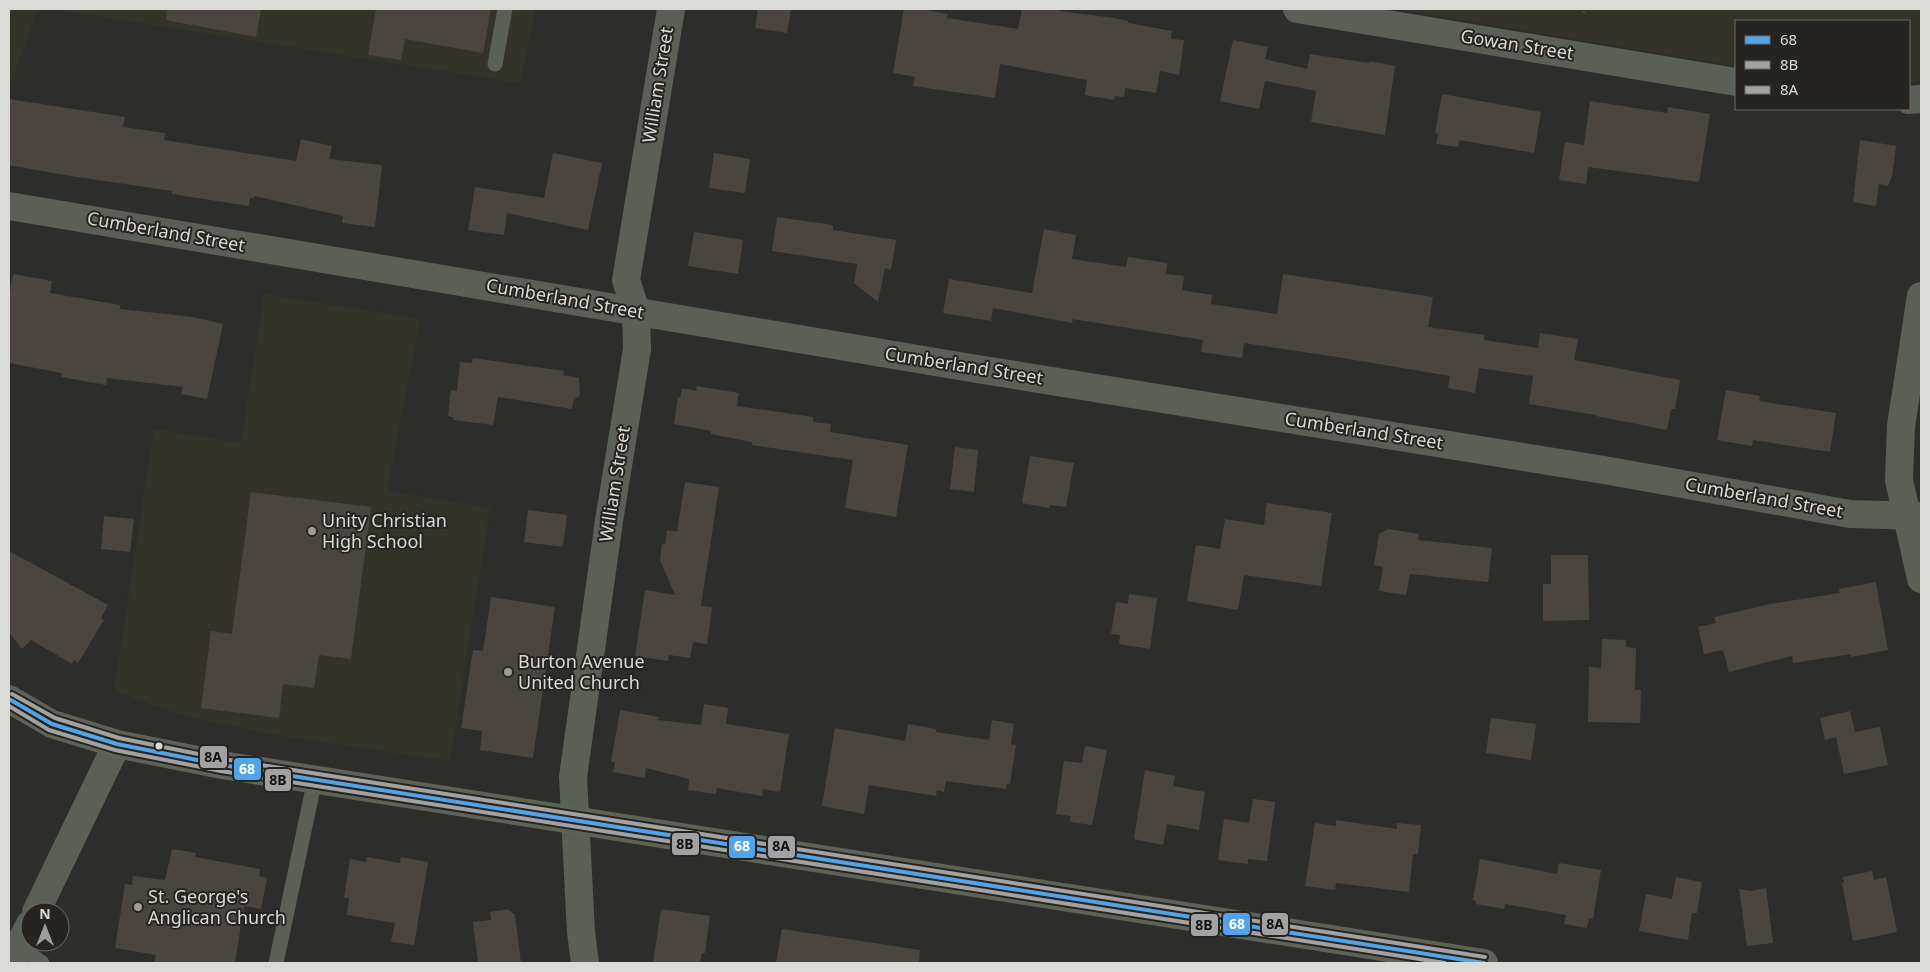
<svg xmlns="http://www.w3.org/2000/svg" width="1930" height="972" font-family="'Noto Sans',sans-serif">
<style>
.built{fill:#34332a}
.building{fill:#4a463f}
.lines{fill:none;stroke-linecap:round;stroke-linejoin:round}
.path{stroke:#5d615a;stroke-width:3;stroke-dasharray:1 4;stroke-linecap:butt}
.lane{stroke:#5b6057;stroke-width:15}
.street{stroke:#5b6057;stroke-width:28}
.secondary{stroke:#5d6357;stroke-width:28}
.bus-1-casing{stroke:#252421;stroke-width:8}
.bus-2-casing{stroke:#252421;stroke-width:8}
.bus-3-casing{stroke:#252421;stroke-width:8}
.bus-1{stroke:#53a3e8;stroke-width:4}
.bus-2{stroke:#a2a2a2;stroke-width:4}
.bus-3{stroke:#a2a2a2;stroke-width:4}
.poi-dot{fill:#9d9d9b;stroke:#252421;stroke-width:2}
.bus-dot{fill:#dadad7;stroke:#252421;stroke-width:2}
.labels{text-anchor:middle;stroke-width:4;stroke-linejoin:round;paint-order:stroke}
.street-label{font-size:18px;fill:#dadad7;stroke:#252421}
.poi-label{font-size:18px;fill:#dadad7;stroke:#252421;text-anchor:start}
.line-badge{stroke:#252421;stroke-width:2}
.badge-label{font-size:14px;text-anchor:middle;font-weight:bold;fill:#fff}
.pale-badge-label{font-size:14px;text-anchor:middle;font-weight:bold;fill:#111}
</style>
<rect width="100%" height="100%" fill="#2d2d2b"/>
<g class="built">
<path d="M 9,9 L 38,9 L 9,88 Z"/>
<path d="M 52,9 L 536,9 L 520,83 Z"/>
<path d="M 1396,9 L 1921,9 L 1921,81 L 1909,82 L 1909,21 L 1736,21 L 1736,66 Z"/>
<path d="M 264,294 L 420,319 L 387,491 L 490,508 L 450,761 L 269,734 L 182,715 L 114,691 L 154,429 L 241,443 Z"/>
</g>
<g class="building">
<path d="M 167,9 L 261,9 L 256,37 L 166,20 Z"/>
<path d="M 376,9 L 491,9 L 483,53 L 405,39 L 401,60 L 368,55 Z"/>
<path d="M 758,9 L 791,9 L 787,33 L 755,28 Z"/>
<path d="M 904,9 L 919,9 L 948,14 L 947,18 L 1018,29 L 1022,9 L 1060,9 L 1059,11 L 1114,18 L 1128,21 L 1128,23 L 1172,31 L 1171,39 L 1184,40 L 1179,75 L 1160,71 L 1156,93 L 1125,88 L 1124,97 L 1115,96 L 1114,100 L 1085,95 L 1087,80 L 1000,64 L 995,98 L 913,86 L 915,77 L 893,73 Z"/>
<path d="M 1233,40 L 1268,47 L 1265,59 L 1307,69 L 1310,54 L 1369,63 L 1369,61 L 1395,66 L 1385,135 L 1311,122 L 1316,91 L 1265,81 L 1259,109 L 1220,101 Z"/>
<path d="M 1442,94 L 1541,112 L 1534,153 L 1459,140 L 1458,147 L 1436,144 L 1438,134 L 1435,133 Z"/>
<path d="M 9,99 L 125,117 L 123,127 L 165,133 L 164,140 L 296,161 L 301,139 L 332,146 L 329,159 L 382,165 L 375,227 L 342,223 L 343,216 L 254,196 L 254,198 L 250,198 L 249,206 L 172,194 L 172,191 L 64,175 L 9,165 Z"/>
<path d="M 1590,101 L 1667,113 L 1668,107 L 1710,114 L 1699,182 L 1588,167 L 1586,184 L 1559,180 L 1565,142 L 1584,145 Z"/>
<path d="M 1860,140 L 1896,146 L 1892,176 L 1888,186 L 1879,184 L 1876,206 L 1853,202 Z"/>
<path d="M 553,153 L 602,163 L 588,230 L 507,213 L 504,235 L 468,230 L 475,187 L 544,198 Z"/>
<path d="M 714,153 L 750,159 L 745,193 L 709,188 Z"/>
<path d="M 777,217 L 833,225 L 833,230 L 896,240 L 891,270 L 885,268 L 878,302 L 854,283 L 857,264 L 772,251 Z"/>
<path d="M 1044,229 L 1076,235 L 1072,259 L 1126,267 L 1128,257 L 1167,263 L 1166,274 L 1184,276 L 1182,290 L 1212,295 L 1211,304 L 1277,314 L 1283,274 L 1433,297 L 1428,327 L 1484,335 L 1484,340 L 1538,348 L 1540,333 L 1578,339 L 1574,360 L 1680,380 L 1675,409 L 1671,409 L 1667,430 L 1596,416 L 1596,415 L 1529,404 L 1533,376 L 1479,368 L 1475,393 L 1448,388 L 1450,376 L 1337,357 L 1244,343 L 1242,358 L 1201,352 L 1203,340 L 1073,319 L 1072,323 L 993,308 L 991,321 L 943,313 L 949,279 L 1032,293 Z"/>
<path d="M 694,232 L 743,240 L 738,274 L 688,266 Z"/>
<path d="M 13,274 L 52,281 L 50,293 L 120,305 L 120,309 L 193,317 L 223,324 L 207,399 L 181,394 L 183,387 L 107,378 L 106,385 L 61,377 L 62,373 L 9,363 L 9,298 Z"/>
<path d="M 473,358 L 564,371 L 563,375 L 579,378 L 580,395 L 573,401 L 572,409 L 498,397 L 493,425 L 453,420 L 453,417 L 448,416 L 451,390 L 457,391 L 460,362 L 472,363 Z"/>
<path d="M 697,386 L 739,393 L 737,406 L 813,417 L 813,422 L 831,424 L 830,432 L 908,445 L 896,517 L 845,508 L 853,460 L 752,445 L 752,442 L 711,434 L 711,431 L 674,424 L 678,397 L 680,398 L 682,388 L 696,391 Z"/>
<path d="M 1726,390 L 1760,396 L 1759,401 L 1836,413 L 1830,452 L 1753,440 L 1752,446 L 1717,440 Z"/>
<path d="M 955,447 L 978,450 L 974,492 L 950,489 Z"/>
<path d="M 1030,456 L 1074,463 L 1066,507 L 1050,505 L 1049,508 L 1022,503 Z"/>
<path d="M 685,482 L 719,487 L 701,606 L 712,607 L 707,644 L 693,642 L 690,658 L 669,655 L 668,661 L 635,656 L 645,590 L 675,595 L 660,560 L 662,544 L 665,544 L 667,530 L 677,532 Z"/>
<path d="M 251,492 L 371,507 L 351,659 L 319,655 L 314,688 L 283,684 L 279,718 L 201,708 L 211,631 L 232,634 Z"/>
<path d="M 1267,503 L 1332,513 L 1321,586 L 1244,575 L 1238,610 L 1187,601 L 1196,545 L 1220,549 L 1225,519 L 1264,525 Z"/>
<path d="M 528,510 L 567,515 L 563,547 L 524,542 Z"/>
<path d="M 104,516 L 134,519 L 130,552 L 101,549 Z"/>
<path d="M 1388,529 L 1419,534 L 1418,540 L 1492,548 L 1488,582 L 1410,574 L 1406,595 L 1379,591 L 1383,567 L 1374,565 L 1379,534 Z"/>
<path d="M 9,551 L 108,605 L 101,618 L 104,620 L 78,663 L 74,660 L 72,664 L 31,640 L 22,649 L 9,632 Z"/>
<path d="M 1551,555 L 1588,555 L 1589,620 L 1543,621 L 1543,584 L 1551,584 Z"/>
<path d="M 1876,582 L 1888,650 L 1851,657 L 1851,654 L 1793,663 L 1792,656 L 1729,672 L 1723,650 L 1704,654 L 1698,627 L 1716,623 L 1714,617 L 1770,604 L 1840,593 L 1839,589 Z"/>
<path d="M 1129,594 L 1157,598 L 1150,649 L 1119,644 L 1120,635 L 1111,634 L 1116,602 L 1128,604 Z"/>
<path d="M 491,597 L 555,607 L 533,758 L 480,750 L 482,731 L 461,728 L 473,650 L 483,651 Z"/>
<path d="M 1602,639 L 1626,640 L 1626,647 L 1636,648 L 1635,690 L 1641,690 L 1640,723 L 1588,722 L 1589,667 L 1601,668 Z"/>
<path d="M 704,704 L 728,708 L 726,724 L 789,734 L 780,792 L 763,789 L 762,796 L 717,788 L 716,794 L 688,790 L 689,779 L 646,768 L 645,778 L 613,772 L 615,762 L 611,762 L 620,710 L 659,717 L 658,720 L 701,725 Z"/>
<path d="M 1850,711 L 1855,732 L 1880,727 L 1888,765 L 1844,774 L 1836,737 L 1825,740 L 1820,718 Z"/>
<path d="M 1491,718 L 1536,724 L 1531,760 L 1486,753 Z"/>
<path d="M 992,720 L 1014,724 L 1011,744 L 1016,745 L 1010,784 L 1007,784 L 1006,789 L 946,781 L 944,792 L 937,790 L 936,796 L 869,785 L 864,814 L 822,806 L 835,728 L 905,741 L 908,724 L 936,729 L 936,732 L 989,740 Z"/>
<path d="M 1085,746 L 1107,750 L 1092,825 L 1070,822 L 1071,816 L 1056,814 L 1064,761 L 1082,763 Z"/>
<path d="M 1145,770 L 1175,776 L 1173,786 L 1205,792 L 1199,830 L 1167,824 L 1163,845 L 1134,839 Z"/>
<path d="M 1253,799 L 1275,802 L 1267,861 L 1248,859 L 1248,864 L 1218,860 L 1224,819 L 1249,823 Z"/>
<path d="M 1336,820 L 1397,829 L 1397,823 L 1421,825 L 1418,854 L 1413,854 L 1409,892 L 1336,883 L 1335,890 L 1305,886 L 1315,823 L 1336,826 Z"/>
<path d="M 172,849 L 196,853 L 195,857 L 260,869 L 259,876 L 267,878 L 261,909 L 244,906 L 235,963 L 154,963 L 156,955 L 115,948 L 125,884 L 132,885 L 133,876 L 165,880 Z"/>
<path d="M 367,857 L 400,863 L 401,857 L 428,862 L 414,945 L 391,942 L 395,923 L 347,915 L 349,898 L 344,898 L 350,859 L 366,862 Z"/>
<path d="M 1480,859 L 1557,874 L 1559,863 L 1601,870 L 1593,919 L 1589,918 L 1587,928 L 1564,924 L 1566,915 L 1505,904 L 1504,909 L 1476,904 L 1476,901 L 1473,900 Z"/>
<path d="M 1872,871 L 1874,880 L 1886,877 L 1897,932 L 1853,941 L 1842,883 L 1844,883 L 1843,877 Z"/>
<path d="M 1676,877 L 1702,882 L 1697,913 L 1692,913 L 1688,940 L 1639,931 L 1646,894 L 1672,899 Z"/>
<path d="M 1766,888 L 1773,943 L 1747,946 L 1739,889 L 1751,891 Z"/>
<path d="M 508,909 L 515,915 L 521,963 L 478,963 L 473,922 L 491,920 L 490,912 Z"/>
<path d="M 661,909 L 710,916 L 705,953 L 702,953 L 700,963 L 653,963 Z"/>
<path d="M 782,929 L 920,950 L 919,963 L 776,963 Z"/>
</g>
<g class="lines">
<path class="path" d="M 1584,13 L 1585,9"/>
<g class="lane">
<path d="M 495,64 L 505,9"/>
<path d="M 19,946 L 42,963"/>
<path d="M 276,963 L 315,779"/>
</g>
<g class="street">
<path d="M 1297,9 L 1736,82"/>
<path d="M 1909,100 L 1921,99"/>
<path d="M 9,206 L 965,367 L 1604,470 L 1850,514 L 1921,516"/>
<path d="M 1921,296 L 1901,426 L 1899,480 L 1921,579"/>
<path d="M 36,912 L 117,744"/>
<path d="M 10,963 L 30,924"/>
<path d="M 585,963 L 581,932 L 573,777 L 609,521 L 637,349 L 636,311 L 626,280 L 671,9"/>
</g>
<path class="secondary" d="M 9,699 L 52,724 L 117,744 L 222,765 L 1484,963"/>
<defs>
<path id="bus-1" d="M 9,699 L 52,724 L 117,744 L 222,765 L 1484,963"/>
<path id="bus-2" d="M 9,706 L 49,730 L 115,750 L 221,771 L 1445,963"/>
<path id="bus-3" d="M 12,694 L 55,718 L 119,738 L 223,759 L 1485,957"/>
</defs>
<use href="#bus-1" class="bus-1-casing"/>
<use href="#bus-2" class="bus-2-casing"/>
<use href="#bus-3" class="bus-3-casing"/>
<use href="#bus-1" class="bus-1"/>
<use href="#bus-2" class="bus-2"/>
<use href="#bus-3" class="bus-3"/>
</g>
<g class="poi-dot">
<circle cx="312" cy="531" r="5"/>
<circle cx="508" cy="672" r="5"/>
<circle cx="138" cy="907" r="5"/>
</g>
<circle class="bus-dot" cx="159" cy="746" r="4.5"/>
<g class="labels">
<g class="street-label">
<text transform="translate(1517 45) rotate(9)" y="6">Gowan Street</text>
<text transform="translate(658 85) rotate(-81)" y="6">William Street</text>
<text transform="translate(166 232) rotate(10)" y="6">Cumberland Street</text>
<text transform="translate(565 299) rotate(10)" y="6">Cumberland Street</text>
<text transform="translate(964 366) rotate(9)" y="6">Cumberland Street</text>
<text transform="translate(1364 431) rotate(9)" y="6">Cumberland Street</text>
<text transform="translate(615 484) rotate(-81)" y="6">William Street</text>
<text transform="translate(1764 498) rotate(10)" y="6">Cumberland Street</text>
</g>
<g class="poi-label">
<text x="322" y="527">Unity Christian<tspan x="322" dy="21">High School</tspan></text>
<text x="518" y="668">Burton Avenue<tspan x="518" dy="21">United Church</tspan></text>
<text x="148" y="903">St. George's<tspan x="148" dy="21">Anglican Church</tspan></text>
</g>
</g>
<g class="line-badge">
<rect x="199" y="745" width="29" height="24" rx="5" fill="#a2a2a2"/>
<rect x="233" y="757" width="29" height="24" rx="5" fill="#53a3e8"/>
<rect x="264" y="768" width="28" height="24" rx="5" fill="#a2a2a2"/>
<rect x="671" y="832" width="29" height="24" rx="5" fill="#a2a2a2"/>
<rect x="728" y="835" width="28" height="24" rx="5" fill="#53a3e8"/>
<rect x="767" y="835" width="29" height="24" rx="5" fill="#a2a2a2"/>
<rect x="1261" y="912" width="28" height="24" rx="5" fill="#a2a2a2"/>
<rect x="1222" y="912" width="29" height="24" rx="5" fill="#53a3e8"/>
<rect x="1190" y="913" width="29" height="24" rx="5" fill="#a2a2a2"/>
</g>
<g class="badge-label">
<text x="247" y="774">68</text>
<text x="742" y="851">68</text>
<text x="1237" y="929">68</text>
</g>
<g class="pale-badge-label">
<text x="213" y="762">8A</text>
<text x="278" y="785">8B</text>
<text x="685" y="849">8B</text>
<text x="781" y="851">8A</text>
<text x="1275" y="929">8A</text>
<text x="1204" y="930">8B</text>
</g>
<rect width="1930" height="972" fill="none" stroke="#dadad7" stroke-width="20"/>
<rect x="1735" y="20" width="175" height="90" fill="#252421" stroke="#6d6d6a"/>
<rect x="1745" y="36" width="25" height="8" fill="#53a3e8" stroke="#6d6d6a"/>
<text x="1780" y="45" font-size="15" fill="#dadad7">68</text>
<rect x="1745" y="61" width="25" height="8" fill="#a2a2a2" stroke="#6d6d6a"/>
<text x="1780" y="70" font-size="15" fill="#dadad7">8B</text>
<rect x="1745" y="86" width="25" height="8" fill="#a2a2a2" stroke="#6d6d6a"/>
<text x="1780" y="95" font-size="15" fill="#dadad7">8A</text>
<g transform="translate(45 927)"><circle r="24" fill="#252421" stroke="#6d6d6a"/>
<path d="M0-4L9 19L0 12L-9 19Z" fill="#9d9d9b"/>
<text y="-8" font-size="14" font-weight="bold" text-anchor="middle" fill="#dadad7">N</text>
</g>
</svg>
